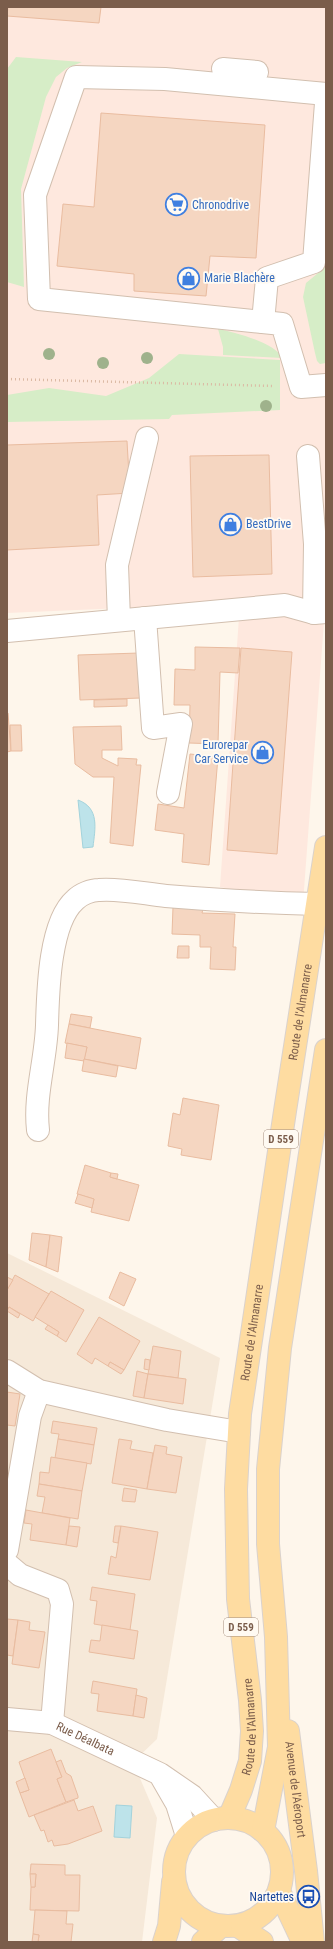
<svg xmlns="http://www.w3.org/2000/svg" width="333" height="1949" font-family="'Roboto Condensed',sans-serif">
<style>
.residential{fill:#f6e9d9}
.commercial{fill:#fee8de}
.green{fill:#d6edc7}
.water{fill:#bde3ea;stroke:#a3d3dc}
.building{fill:#f5d6c1;stroke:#e9bca0}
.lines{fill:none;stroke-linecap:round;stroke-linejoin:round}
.minor-casing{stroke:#d2bfaf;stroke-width:24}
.major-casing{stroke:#dad2cd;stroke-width:24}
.path{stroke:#dbb9a3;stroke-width:2.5;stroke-dasharray:1 3;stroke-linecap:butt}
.minor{stroke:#fff;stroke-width:22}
.major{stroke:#fedca1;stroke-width:22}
.tree{fill:#9fb28c}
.labels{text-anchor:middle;stroke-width:3.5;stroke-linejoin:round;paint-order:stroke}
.shield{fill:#fffaf2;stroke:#a38c7d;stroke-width:1}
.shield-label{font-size:11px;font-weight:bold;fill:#7b5d4b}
.shop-label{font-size:12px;fill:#366cbe;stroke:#fffaf2;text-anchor:start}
.street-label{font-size:12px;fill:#7b5d4b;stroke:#fffaf2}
.transit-label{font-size:12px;fill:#164399;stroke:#fffaf2;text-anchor:end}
</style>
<rect width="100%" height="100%" fill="#fef6eb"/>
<path class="residential" d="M 7,1253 L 220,1358 L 157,1739 L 133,1762 L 157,1818 L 142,1942 L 7,1942 Z"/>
<path class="commercial" d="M 7,7 L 326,7 L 326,595 L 303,903 L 220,887 L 240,603 L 7,613 Z"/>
<g class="green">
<path d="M 16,57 L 82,62 L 67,68 L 56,77 L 46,97 L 21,189 L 24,287 L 7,282 L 7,69 Z"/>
<path d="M 326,248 L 326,363 L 320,364 L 317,361 L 315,353 L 303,297 L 306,283 L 323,269 L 319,264 Z"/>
<path d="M 218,329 C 234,332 276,343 282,358 L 223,355 L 223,347 Z"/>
<path d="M 179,354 L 280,360 L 280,410 L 172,415 L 169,419 L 7,422 L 7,395 L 49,388 L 106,396 L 149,378 Z"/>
</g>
<g class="water">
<path d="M 78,800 C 100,808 95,829 93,847 L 83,848 Z"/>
<path d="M 116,1805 L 132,1806 L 130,1838 L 114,1837 Z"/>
</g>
<g class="building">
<path d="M 8,7 L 101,7 L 99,23 L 7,16 Z"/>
<path d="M 101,113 L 265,125 L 256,258 L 210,256 L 206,296 L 134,291 L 134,274 L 57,266 L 63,204 L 94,207 Z"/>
<path d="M 127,441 L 130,493 L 97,495 L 99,545 L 7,550 L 7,445 Z"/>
<path d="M 269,455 L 272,574 L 193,577 L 190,456 Z"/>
<path d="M 195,647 L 240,648 L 238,673 L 220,672 L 218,744 L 189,743 L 190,705 L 174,705 L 175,669 L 195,670 Z"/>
<path d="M 241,648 L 292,652 L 277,854 L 227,850 Z"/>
<path d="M 139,653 L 141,698 L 80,700 L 78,655 Z"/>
<path d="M 127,699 L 127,706 L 94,707 L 94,700 Z"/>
<path d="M 7,713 L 8,713 L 11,751 L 7,752 Z"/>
<path d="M 10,725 L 21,725 L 22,751 L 11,751 Z"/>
<path d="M 121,726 L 122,750 L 102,750 L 102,758 L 118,766 L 118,758 L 137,759 L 136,765 L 141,765 L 133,846 L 110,843 L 114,777 L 93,777 L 75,764 L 73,727 Z"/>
<path d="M 190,754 L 218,757 L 209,865 L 182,862 L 184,834 L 155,830 L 158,804 L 184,808 Z"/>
<path d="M 173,907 L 203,909 L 202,913 L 235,914 L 233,947 L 236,947 L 235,970 L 210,969 L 211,947 L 200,947 L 200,935 L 172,934 Z"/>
<path d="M 178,946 L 189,946 L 189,958 L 177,958 Z"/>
<path d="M 71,1014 L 92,1017 L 90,1028 L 69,1024 Z"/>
<path d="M 69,1024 L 141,1038 L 136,1069 L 84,1059 L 87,1047 L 65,1043 Z"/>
<path d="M 67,1043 L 87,1047 L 84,1061 L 65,1058 Z"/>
<path d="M 84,1059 L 118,1066 L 116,1077 L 82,1071 Z"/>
<path d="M 183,1098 L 219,1105 L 211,1160 L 181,1155 L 182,1149 L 168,1146 L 173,1113 L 180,1115 Z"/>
<path d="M 85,1165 L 111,1173 L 110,1177 L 139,1185 L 129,1221 L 91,1212 L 94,1199 L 77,1194 Z"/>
<path d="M 111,1173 L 118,1174 L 117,1179 L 110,1177 Z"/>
<path d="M 78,1194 L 94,1199 L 92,1208 L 75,1203 Z"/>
<path d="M 32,1233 L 50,1235 L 46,1267 L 29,1260 Z"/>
<path d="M 50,1235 L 62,1237 L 58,1272 L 46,1267 Z"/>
<path d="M 120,1272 L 136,1279 L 124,1306 L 109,1298 Z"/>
<path d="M 15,1275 L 49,1294 L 33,1321 L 9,1307 L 7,1311 L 7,1290 Z"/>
<path d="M 7,1277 L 13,1280 L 7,1290 Z"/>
<path d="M 51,1291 L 84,1310 L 66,1342 L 57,1336 L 59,1332 L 35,1317 Z"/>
<path d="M 9,1307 L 20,1314 L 18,1318 L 7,1311 Z"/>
<path d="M 99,1317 L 140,1341 L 124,1370 L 110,1362 L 108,1366 L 95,1358 L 92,1364 L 77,1354 Z"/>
<path d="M 48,1325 L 59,1332 L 57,1336 L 45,1329 Z"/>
<path d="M 153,1346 L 181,1351 L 178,1378 L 148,1374 Z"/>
<path d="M 145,1359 L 150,1360 L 149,1370 L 144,1369 Z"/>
<path d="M 110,1362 L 124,1370 L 121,1374 L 108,1366 Z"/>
<path d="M 137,1371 L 148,1374 L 144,1398 L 133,1396 Z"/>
<path d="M 148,1374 L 186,1379 L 183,1404 L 144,1398 Z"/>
<path d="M 7,1392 L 20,1394 L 15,1426 L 7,1425 Z"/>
<path d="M 53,1421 L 97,1428 L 94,1445 L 58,1439 L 59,1434 L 51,1433 Z"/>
<path d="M 58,1439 L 94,1445 L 91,1464 L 55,1458 Z"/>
<path d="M 119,1439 L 132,1441 L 130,1449 L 153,1453 L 147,1489 L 112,1483 Z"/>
<path d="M 155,1445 L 167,1447 L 166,1454 L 182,1457 L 176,1493 L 147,1489 Z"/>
<path d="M 51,1457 L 87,1463 L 82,1491 L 39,1484 L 40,1472 L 49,1473 Z"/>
<path d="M 39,1484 L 82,1491 L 78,1519 L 42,1513 L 45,1497 L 37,1496 Z"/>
<path d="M 124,1488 L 137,1490 L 135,1502 L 122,1501 Z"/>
<path d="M 26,1510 L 70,1518 L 66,1545 L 30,1540 L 32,1524 L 24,1523 Z"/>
<path d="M 69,1526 L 80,1527 L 77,1547 L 66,1545 Z"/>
<path d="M 115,1526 L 121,1526 L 118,1543 L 113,1542 Z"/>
<path d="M 121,1526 L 158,1532 L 150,1580 L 108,1574 L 111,1556 L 116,1558 Z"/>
<path d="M 92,1587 L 135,1594 L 130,1630 L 94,1624 L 97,1601 L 90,1600 Z"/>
<path d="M 7,1619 L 18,1620 L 13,1656 L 7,1655 Z"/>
<path d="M 18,1620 L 30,1622 L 29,1630 L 45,1632 L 39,1668 L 12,1664 Z"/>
<path d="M 102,1625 L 138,1631 L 134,1659 L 89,1652 L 91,1640 L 100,1641 Z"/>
<path d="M 93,1681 L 137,1689 L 133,1716 L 97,1711 L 99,1694 L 91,1693 Z"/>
<path d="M 136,1695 L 147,1698 L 144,1718 L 133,1716 Z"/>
<path d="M 51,1749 L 62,1777 L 57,1779 L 66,1802 L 29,1817 L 20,1793 L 29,1790 L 19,1762 Z"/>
<path d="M 61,1760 L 66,1773 L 71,1776 L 78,1796 L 78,1798 L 66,1802 L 57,1779 L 62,1777 L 56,1762 Z"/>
<path d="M 25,1778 L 29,1790 L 20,1793 L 16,1782 Z"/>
<path d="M 74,1800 L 78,1811 L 93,1806 L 102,1831 L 68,1844 L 54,1846 L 52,1840 L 48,1842 L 44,1830 L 41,1831 L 34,1815 Z"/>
<path d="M 31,1864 L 65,1865 L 65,1875 L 80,1875 L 79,1911 L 30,1910 L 31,1887 L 35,1887 L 36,1874 L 30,1874 Z"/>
<path d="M 30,1874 L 36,1874 L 35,1887 L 31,1887 Z"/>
<path d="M 35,1910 L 67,1911 L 66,1924 L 73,1924 L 71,1942 L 38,1942 L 39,1935 L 33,1934 Z"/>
<path d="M 33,1934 L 39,1935 L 38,1942 L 32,1942 Z"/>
</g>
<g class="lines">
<defs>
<g id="minor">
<path d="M 223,69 L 257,72"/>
<path d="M 326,94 L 165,79 L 76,77 L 35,195 L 39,299 L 282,324 L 301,387 L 326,385"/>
<path d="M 263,322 L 267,278 L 314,262 L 326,103"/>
<path d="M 308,456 L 315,544 L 314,613"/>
<path d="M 145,618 L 153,728 L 181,724 L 168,793"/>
<path d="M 119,620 L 117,565 L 147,438"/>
<path d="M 7,631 L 285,605 L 314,613 L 326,612"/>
<path d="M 38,1130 C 34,1095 46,1060 47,1025 C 48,993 49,923 75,900 C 81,894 91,890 99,890 C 119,888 146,894 166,896 C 216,900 267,903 317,904"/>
<path d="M 7,1371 L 39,1391 L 167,1420 L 239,1432"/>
<path d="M 7,1550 L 30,1416 L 39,1391"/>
<path d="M 7,1564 L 20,1575 L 58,1590 L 62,1604 L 52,1723"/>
<path id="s1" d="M 7,1719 L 52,1723 L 160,1774 L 192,1796 L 214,1820"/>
<path d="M 162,1778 L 177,1804 L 187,1836"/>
</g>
<g id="major">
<path id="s2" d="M 288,1731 L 306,1871 L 313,1942"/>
<circle cx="228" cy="1872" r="54"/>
<path id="s3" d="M 229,1818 L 241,1790 L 250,1761 L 252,1731 L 250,1700 L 238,1599 L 236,1489 L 240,1414 L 285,1111 L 326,847"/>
<path d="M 263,1831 L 279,1747 L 276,1637 L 268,1544 L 268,1469 L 280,1348 L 326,1050"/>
<path d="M 279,1891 L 303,1942"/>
<path d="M 238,1926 L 262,1942"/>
<path d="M 164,1942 L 169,1926 L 173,1882"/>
<path d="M 203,1942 L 221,1926"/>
</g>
</defs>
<use href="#minor" class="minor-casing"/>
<use href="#major" class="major-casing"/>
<path class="path" d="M 7,379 L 274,386"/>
<use href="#minor" class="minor"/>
<use href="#major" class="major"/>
</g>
<g class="tree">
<circle cx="49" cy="354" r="6"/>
<circle cx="147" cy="358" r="6"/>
<circle cx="103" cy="363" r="6"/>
<circle cx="266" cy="406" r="6"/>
</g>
<defs>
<symbol id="supermarket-ring" viewBox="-11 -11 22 22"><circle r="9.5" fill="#fffaf2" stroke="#3f7fe0" stroke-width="1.5"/><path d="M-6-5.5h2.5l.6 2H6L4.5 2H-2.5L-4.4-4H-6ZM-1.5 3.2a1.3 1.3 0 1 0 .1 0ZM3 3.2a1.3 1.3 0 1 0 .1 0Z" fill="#3f7fe0"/></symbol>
<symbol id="shop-ring" viewBox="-11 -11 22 22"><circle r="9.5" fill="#fffaf2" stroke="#3f7fe0" stroke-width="1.5"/><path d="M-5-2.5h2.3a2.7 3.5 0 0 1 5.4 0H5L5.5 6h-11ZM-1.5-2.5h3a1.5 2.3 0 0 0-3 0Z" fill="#3f7fe0"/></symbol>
<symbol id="bus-ring" viewBox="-11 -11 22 22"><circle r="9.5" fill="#fffaf2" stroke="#1a4fb4" stroke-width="1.5"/><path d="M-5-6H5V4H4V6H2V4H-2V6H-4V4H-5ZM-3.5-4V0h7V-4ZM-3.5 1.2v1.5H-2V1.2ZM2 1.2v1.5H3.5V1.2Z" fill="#1a4fb4"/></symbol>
</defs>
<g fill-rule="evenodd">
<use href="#supermarket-ring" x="164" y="192" width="25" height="25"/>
<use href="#shop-ring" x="176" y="266" width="25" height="25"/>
<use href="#shop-ring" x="218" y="512" width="25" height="25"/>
<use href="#shop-ring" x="250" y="740" width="25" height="25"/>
<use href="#bus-ring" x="296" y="1884" width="25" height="25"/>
</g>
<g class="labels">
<g class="shield">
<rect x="264" y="1130" width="34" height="18" rx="3"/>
<rect x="224" y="1618" width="34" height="18" rx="3"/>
</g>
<g class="shield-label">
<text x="281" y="1143">D 559</text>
<text x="241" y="1631">D 559</text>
</g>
<g class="shop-label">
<text x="192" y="209">Chronodrive</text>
<text x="204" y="282">Marie Blachère</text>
<text x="246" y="528">BestDrive</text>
<text x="248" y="749" text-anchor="end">Eurorepar<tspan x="248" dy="14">Car Service</tspan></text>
</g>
<g class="street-label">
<text dy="4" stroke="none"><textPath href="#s3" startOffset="815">Route de l'Almanarre</textPath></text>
<text dy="4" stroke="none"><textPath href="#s3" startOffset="491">Route de l'Almanarre</textPath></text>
<text dy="4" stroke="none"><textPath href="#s3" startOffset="95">Route de l'Almanarre</textPath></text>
<text dy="4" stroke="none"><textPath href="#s1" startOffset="82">Rue Déalbata</textPath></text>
<text dy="4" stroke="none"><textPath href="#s2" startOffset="59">Avenue de l'Aéroport</textPath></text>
</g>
<g class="transit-label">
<text x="294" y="1901">Nartettes</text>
</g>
</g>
<rect width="333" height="1949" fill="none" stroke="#7b5d4b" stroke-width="16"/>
</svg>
